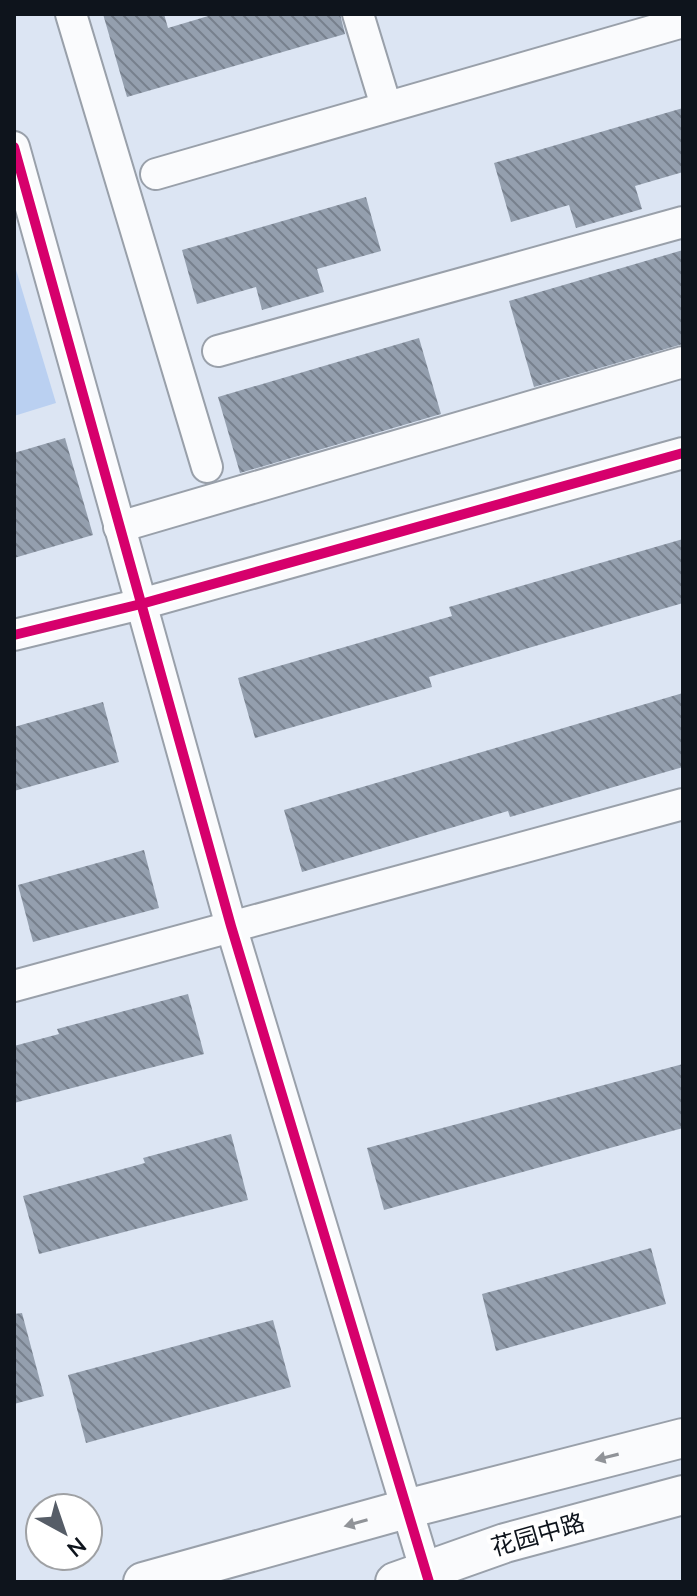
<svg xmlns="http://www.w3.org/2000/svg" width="697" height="1596" font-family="'Nunito Sans','Noto Sans SC',sans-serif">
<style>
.park{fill:#bad0f1}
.building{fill:url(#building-back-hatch)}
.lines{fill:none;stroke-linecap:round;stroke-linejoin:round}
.minor-casing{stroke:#99a0aa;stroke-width:34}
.major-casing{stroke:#99a0aa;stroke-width:42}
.minor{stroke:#fafbfd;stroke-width:30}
.major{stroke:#fafbfd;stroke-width:38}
.cycleway-casing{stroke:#fff;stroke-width:15}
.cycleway{stroke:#d6006c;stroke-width:10}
.oneway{fill:#909398}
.labels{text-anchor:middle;stroke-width:8;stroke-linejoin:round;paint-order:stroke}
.street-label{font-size:24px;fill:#0e141c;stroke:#fff}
</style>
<defs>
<pattern id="building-back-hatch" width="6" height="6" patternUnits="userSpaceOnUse" patternTransform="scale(2)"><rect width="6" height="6" fill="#949fae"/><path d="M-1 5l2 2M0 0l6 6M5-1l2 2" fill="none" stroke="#77808d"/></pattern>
</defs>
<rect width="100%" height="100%" fill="#dce5f3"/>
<path class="park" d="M 14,263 L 56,403 L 14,416 Z"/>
<g class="building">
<path d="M 103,14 L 164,14 L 168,28 L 215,14 L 340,14 L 345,34 L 127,97 Z"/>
<path d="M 683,108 L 683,172 L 635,186 L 642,209 L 576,228 L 569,205 L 511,222 L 494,163 Z"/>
<path d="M 366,197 L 381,251 L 317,269 L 324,292 L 262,310 L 256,287 L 197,304 L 182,250 Z"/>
<path d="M 683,250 L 683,344 L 534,387 L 509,301 Z"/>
<path d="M 419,338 L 441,414 L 240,473 L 218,397 Z"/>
<path d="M 65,438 L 93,535 L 14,558 L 14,453 Z"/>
<path d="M 683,539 L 683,603 L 429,677 L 432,687 L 255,738 L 238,678 L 452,616 L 449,607 Z"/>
<path d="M 683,693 L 683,767 L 510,817 L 508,811 L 302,872 L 284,810 Z"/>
<path d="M 103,702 L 119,762 L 14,791 L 14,727 Z"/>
<path d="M 144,850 L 159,908 L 33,942 L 18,885 Z"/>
<path d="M 188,994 L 204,1054 L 14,1103 L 14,1046 L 59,1034 L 57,1029 Z"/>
<path d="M 683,1064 L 683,1128 L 384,1210 L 367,1148 Z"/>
<path d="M 231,1134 L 248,1200 L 39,1254 L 23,1196 L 145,1163 L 143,1158 Z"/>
<path d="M 651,1248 L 666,1304 L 496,1351 L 482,1294 Z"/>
<path d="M 22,1313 L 44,1396 L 14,1404 L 14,1314 Z"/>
<path d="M 273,1320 L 291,1387 L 86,1443 L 68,1375 Z"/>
</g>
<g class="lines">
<defs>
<g id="minor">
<path d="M 71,14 L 207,467"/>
<path d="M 358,14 L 386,106"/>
<path d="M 14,147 L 231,926 L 429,1582"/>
<path d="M 156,174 L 683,22"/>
<path d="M 218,351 L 683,222"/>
<path d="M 119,527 L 683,362"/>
<path d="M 14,635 L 141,604 L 683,453"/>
<path d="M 14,986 L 683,804"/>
</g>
<g id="major">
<path d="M 143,1582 L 406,1509 L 683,1438"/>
<path d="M 395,1582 L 505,1543 L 683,1495"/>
</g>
</defs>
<use href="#minor" class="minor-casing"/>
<use href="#major" class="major-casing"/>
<use href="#minor" class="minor"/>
<use href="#major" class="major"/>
<defs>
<g id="cycleway">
<path d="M 14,147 L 231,926 L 429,1582"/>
<path d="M 14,635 L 141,604 L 683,453"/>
</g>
</defs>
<use href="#cycleway" class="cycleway-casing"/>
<use href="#cycleway" class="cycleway"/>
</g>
<defs><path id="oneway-solid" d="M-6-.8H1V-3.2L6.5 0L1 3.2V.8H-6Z" transform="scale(2)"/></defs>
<g class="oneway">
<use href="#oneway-solid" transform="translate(607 1457) rotate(166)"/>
<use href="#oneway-solid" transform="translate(356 1523) rotate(164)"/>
</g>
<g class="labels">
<g class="street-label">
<text transform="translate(538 1535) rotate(-16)" y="8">花园中路</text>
</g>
</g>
<rect width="697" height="1596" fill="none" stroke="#0e141c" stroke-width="32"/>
<g transform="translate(64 1532) rotate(140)"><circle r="38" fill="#ffffff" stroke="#9fa1a4" stroke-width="2"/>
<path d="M0-6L14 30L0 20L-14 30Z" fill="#565d67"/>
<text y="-12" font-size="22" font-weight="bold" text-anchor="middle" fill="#0e141c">N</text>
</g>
</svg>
